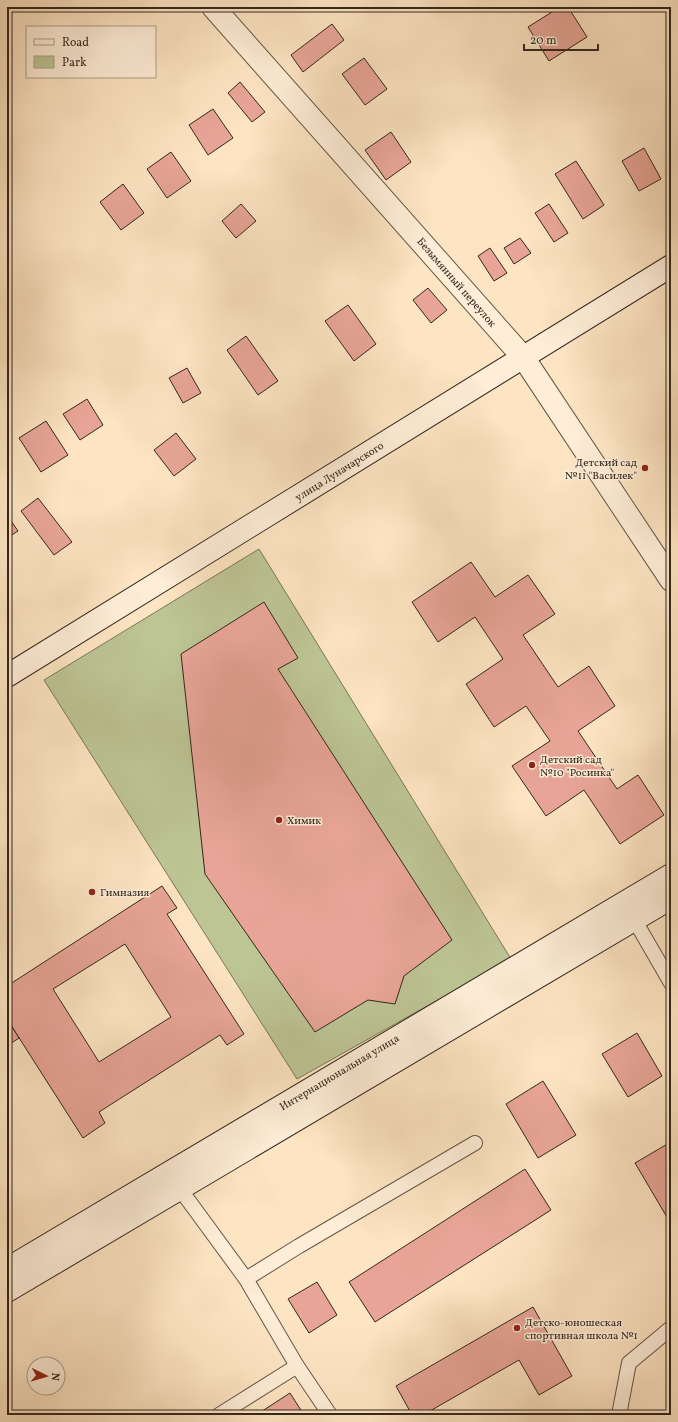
<svg xmlns="http://www.w3.org/2000/svg" width="678" height="1422" font-family="Vollkorn,serif">
<style>
.green{fill:#bdc595;stroke:#78765a}
.building{fill:#e8a597;stroke:#33271e;fill-rule:evenodd}
.lines{fill:none;stroke-linecap:round;stroke-linejoin:round}
.lane-casing{stroke:#665647;stroke-width:16}
.street-casing{stroke:#665647;stroke-width:24}
.secondary-casing{stroke:#33271e;stroke-width:24}
.lane{stroke:#feedd7;stroke-width:14}
.street{stroke:#feedd7;stroke-width:22}
.secondary{stroke:#feedd7;stroke-width:22}
.poi-dot{fill:#8f2418;stroke:#feedd7;stroke-width:1.5}
.labels{text-anchor:middle;stroke-width:3;stroke-linejoin:round;paint-order:stroke}
.street-label{font-size:11px;fill:#33271e;stroke:#feedd7}
.poi-label{font-size:11px;fill:#33271e;stroke:#feedd7;text-anchor:start}
</style>
<rect width="100%" height="100%" fill="#fde4c2"/>
<filter id="stains"><feTurbulence type="fractalNoise" baseFrequency=".005" numOctaves="4"/><feColorMatrix values="0 0 0 0 .2 0 0 0 0 .09 0 0 0 0 .02 0 0 0 .5 -.17"/></filter>
<radialGradient id="worn" r=".72"><stop offset=".6" stop-color="#630" stop-opacity="0"/><stop offset="1" stop-color="#630" stop-opacity=".3"/></radialGradient>
<path class="green" d="M 259,549 L 511,959 L 297,1079 L 44,680 Z"/>
<g class="building">
<path d="M 560,7 L 568,7 L 587,37 L 549,61 L 528,27 Z"/>
<path d="M 332,24 L 344,40 L 303,72 L 291,55 Z"/>
<path d="M 364,58 L 387,89 L 365,105 L 342,74 Z"/>
<path d="M 240,82 L 265,112 L 252,122 L 228,93 Z"/>
<path d="M 213,109 L 233,138 L 208,155 L 189,125 Z"/>
<path d="M 391,132 L 411,162 L 386,180 L 365,150 Z"/>
<path d="M 644,148 L 661,179 L 639,191 L 622,161 Z"/>
<path d="M 171,152 L 191,181 L 167,198 L 147,169 Z"/>
<path d="M 576,161 L 604,205 L 583,219 L 555,174 Z"/>
<path d="M 123,184 L 144,213 L 121,230 L 100,202 Z"/>
<path d="M 241,204 L 256,221 L 236,238 L 222,221 Z"/>
<path d="M 549,204 L 568,233 L 554,242 L 535,213 Z"/>
<path d="M 520,238 L 531,253 L 514,264 L 504,248 Z"/>
<path d="M 490,248 L 507,273 L 494,281 L 478,256 Z"/>
<path d="M 428,288 L 447,310 L 431,323 L 413,300 Z"/>
<path d="M 348,305 L 376,344 L 354,361 L 325,321 Z"/>
<path d="M 246,336 L 278,381 L 258,395 L 227,350 Z"/>
<path d="M 187,368 L 201,393 L 183,403 L 169,378 Z"/>
<path d="M 87,399 L 103,425 L 80,440 L 63,414 Z"/>
<path d="M 46,421 L 68,455 L 41,472 L 19,438 Z"/>
<path d="M 176,433 L 196,459 L 174,476 L 154,450 Z"/>
<path d="M 38,498 L 72,542 L 54,555 L 21,511 Z"/>
<path d="M 7,515 L 18,531 L 7,538 Z"/>
<path d="M 471,562 L 495,597 L 528,575 L 555,614 L 523,635 L 558,687 L 589,666 L 615,706 L 578,731 L 617,789 L 638,775 L 664,815 L 620,844 L 584,790 L 546,816 L 512,766 L 550,741 L 526,706 L 494,727 L 466,684 L 503,659 L 475,617 L 438,642 L 412,602 Z"/>
<path d="M 264,602 L 298,658 L 278,669 L 452,940 L 404,976 L 395,1004 L 368,1000 L 315,1032 L 205,874 L 181,654 Z"/>
<path d="M 162,886 L 177,908 L 167,914 L 244,1034 L 227,1045 L 220,1035 L 99,1112 L 105,1123 L 83,1138 L 7,1019 L 7,986 ZM 125,944 L 171,1017 L 99,1062 L 53,989 Z"/>
<path d="M 7,1019 L 19,1038 L 7,1046 Z"/>
<path d="M 637,1033 L 662,1076 L 628,1097 L 602,1054 Z"/>
<path d="M 543,1081 L 576,1135 L 538,1158 L 506,1104 Z"/>
<path d="M 669,1143 L 671,1147 L 671,1224 L 635,1163 Z"/>
<path d="M 525,1169 L 551,1210 L 375,1322 L 349,1282 Z"/>
<path d="M 317,1282 L 337,1315 L 309,1333 L 288,1299 Z"/>
<path d="M 533,1307 L 572,1376 L 539,1395 L 519,1360 L 423,1415 L 412,1415 L 396,1386 Z"/>
<path d="M 290,1393 L 304,1415 L 256,1415 Z"/>
</g>
<g class="lines">
<defs>
<g id="lane">
<path d="M 634,919 L 671,983"/>
<path d="M 180,1189 L 246,1279 L 297,1366 L 330,1415"/>
<path d="M 246,1279 L 299,1246 L 475,1143"/>
<path d="M 219,1415 L 297,1366"/>
<path d="M 619,1415 L 629,1363 L 671,1328"/>
</g>
<path id="street" d="M 213,7 L 523,357 L 671,580"/>
<g id="secondary">
<path d="M 7,676 L 671,266"/>
<path d="M 7,1269 L 671,875"/>
<path d="M 7,1291 L 671,898"/>
</g>
</defs>
<use href="#lane" class="lane-casing"/>
<use href="#street" class="street-casing"/>
<use href="#secondary" class="secondary-casing"/>
<use href="#lane" class="lane"/>
<use href="#street" class="street"/>
<use href="#secondary" class="secondary"/>
</g>
<g class="poi-dot">
<circle cx="645" cy="468" r="4"/>
<circle cx="532" cy="765" r="4"/>
<circle cx="279" cy="820" r="4"/>
<circle cx="92" cy="892" r="4"/>
<circle cx="517" cy="1328" r="4"/>
</g>
<g class="labels">
<g class="street-label">
<text transform="translate(457 282) rotate(49)" y="4">Безымянный переулок</text>
<text transform="translate(339 471) rotate(-32)" y="4">улица Луначарского</text>
<text transform="translate(339 1072) rotate(-31)" y="4">Интернациональная улица</text>
</g>
<g class="poi-label">
<text x="637" y="466" text-anchor="end">Детский сад<tspan x="637" dy="13">№11 "Василек"</tspan></text>
<text x="540" y="763">Детский сад<tspan x="540" dy="13">№10 "Росинка"</tspan></text>
<text x="287" y="824">Химик</text>
<text x="100" y="896">Гимназия</text>
<text x="525" y="1326">Детско-юношеская<tspan x="525" dy="13">спортивная школа №1</tspan></text>
</g>
</g>
<rect width="678" height="1422" fill="none" stroke="#fde4c2" stroke-width="24"/>
<rect x="8" y="8" width="662" height="1406" fill="none" stroke="#33271e" stroke-width="2"/>
<rect x="12" y="12" width="654" height="1398" fill="none" stroke="#33271e"/>
<rect x="26" y="26" width="130" height="52" fill="#feedd7" stroke="#ad9e8d"/>
<rect x="34" y="39" width="20" height="6" fill="#feedd7" stroke="#ad9e8d"/>
<text x="62" y="46" font-size="12" fill="#33271e">Road</text>
<rect x="34" y="56" width="20" height="12" fill="#bdc595" stroke="#ad9e8d"/>
<text x="62" y="66" font-size="12" fill="#33271e">Park</text>
<g transform="translate(46 1376) rotate(95)"><circle r="19" fill="#feedd7" stroke="#ad9e8d"/>
<path d="M0-3L7 15L0 10L-7 15Z" fill="#8f2418"/>
<text y="-6" font-size="11" font-weight="bold" text-anchor="middle" fill="#33271e">N</text>
</g>
<path d="M524 44v6h74v-6" fill="none" stroke="#33271e" stroke-width="2"/>
<text x="530" y="44" font-size="12" fill="#33271e" stroke="#feedd7" stroke-width="3" paint-order="stroke">20 m</text>
<rect width="100%" height="100%" filter="url(#stains)"/>
<rect width="100%" height="100%" fill="url(#worn)"/>
</svg>
